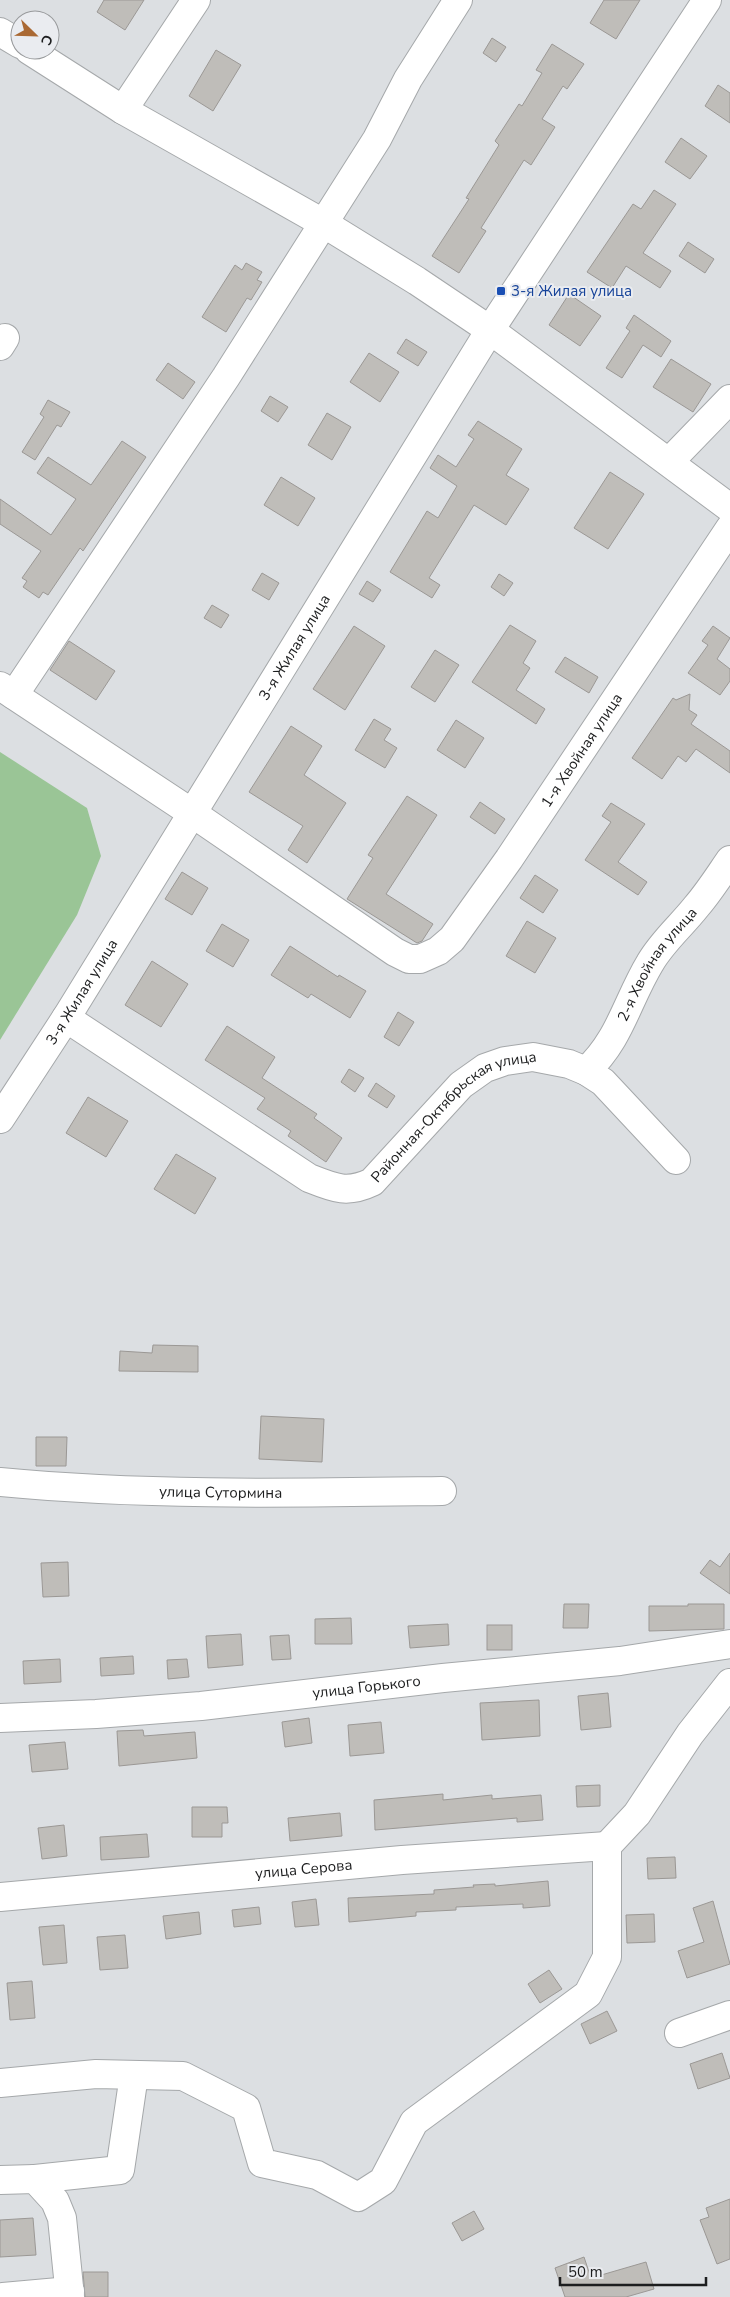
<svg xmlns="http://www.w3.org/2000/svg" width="730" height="2297" font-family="'Nunito Sans',sans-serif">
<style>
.green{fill:#9ac596}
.building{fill:#bfbdb9;stroke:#9b9895}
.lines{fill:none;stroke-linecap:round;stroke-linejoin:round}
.minor-casing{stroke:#a5a8aa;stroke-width:30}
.minor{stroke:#fff;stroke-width:28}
.transit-dot{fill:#1a4fb4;stroke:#eaecf0;stroke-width:2}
.labels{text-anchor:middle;stroke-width:4;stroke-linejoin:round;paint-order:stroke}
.transit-label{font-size:15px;fill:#164399;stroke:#eaecf0;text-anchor:start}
.street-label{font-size:15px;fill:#1d1e1f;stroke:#eaecf0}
</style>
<rect width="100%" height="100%" fill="#dcdfe2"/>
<path class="green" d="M 0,752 L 87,808 L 101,856 L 77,915 L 0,1040 Z"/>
<g class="building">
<path d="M 104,0 L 144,0 L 125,30 L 97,12 Z"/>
<path d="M 604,0 L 640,0 L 616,39 L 590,23 Z"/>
<path d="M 492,38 L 506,47 L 496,62 L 483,53 Z"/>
<path d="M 552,44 L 584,64 L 567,89 L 563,86 L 542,119 L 555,127 L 531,165 L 524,160 L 481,228 L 486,231 L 459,273 L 432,256 L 469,199 L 466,198 L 499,145 L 495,141 L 519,104 L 522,106 L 542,73 L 536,70 Z"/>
<path d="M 216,50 L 241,65 L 213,111 L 189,96 Z"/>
<path d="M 718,85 L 730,93 L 730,123 L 705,106 Z"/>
<path d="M 681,138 L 707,156 L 690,179 L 665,162 Z"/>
<path d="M 654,190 L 676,204 L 643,253 L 671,271 L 660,288 L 626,266 L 612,288 L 587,272 L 633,204 L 641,209 Z"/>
<path d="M 688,242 L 714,259 L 705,273 L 679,256 Z"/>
<path d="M 246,263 L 262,272 L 257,280 L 262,282 L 251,300 L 247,298 L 226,332 L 202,317 L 235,265 L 242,270 Z"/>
<path d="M 569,294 L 601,316 L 580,346 L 549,325 Z"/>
<path d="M 634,315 L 671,341 L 661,357 L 643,345 L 622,378 L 606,368 L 630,331 L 626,328 Z"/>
<path d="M 406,339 L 427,352 L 418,366 L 397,353 Z"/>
<path d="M 369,353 L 399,372 L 380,402 L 350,382 Z"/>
<path d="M 671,359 L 711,384 L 693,412 L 653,387 Z"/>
<path d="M 168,363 L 195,382 L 183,399 L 156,380 Z"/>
<path d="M 270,396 L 288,407 L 278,422 L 261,411 Z"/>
<path d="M 48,400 L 70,412 L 61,427 L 57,425 L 35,460 L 22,452 L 44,417 L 40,414 Z"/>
<path d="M 327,413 L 351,427 L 332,460 L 308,445 Z"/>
<path d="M 478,421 L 522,449 L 506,475 L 529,489 L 506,525 L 474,505 L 429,578 L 440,585 L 432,598 L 390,572 L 427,511 L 438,518 L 457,486 L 430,468 L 438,455 L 456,467 L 474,439 L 468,435 Z"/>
<path d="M 122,441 L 146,457 L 83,551 L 80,548 L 48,595 L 43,592 L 39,598 L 23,587 L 27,581 L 22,578 L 41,551 L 0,524 L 0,499 L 51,535 L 76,499 L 37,473 L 48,457 L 91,485 Z"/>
<path d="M 610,472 L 644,494 L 608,549 L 574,528 Z"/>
<path d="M 281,477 L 315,498 L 298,526 L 264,505 Z"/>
<path d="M 262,573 L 279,583 L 269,600 L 252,590 Z"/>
<path d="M 499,574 L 513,583 L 504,596 L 491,587 Z"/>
<path d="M 367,581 L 381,590 L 373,602 L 359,594 Z"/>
<path d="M 212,605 L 229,615 L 221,628 L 204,618 Z"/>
<path d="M 510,625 L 536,641 L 523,663 L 530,668 L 516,690 L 545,709 L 536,724 L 472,682 Z"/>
<path d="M 354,626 L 385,646 L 345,710 L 313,689 Z"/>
<path d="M 713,626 L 730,638 L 717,659 L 730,669 L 730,681 L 720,695 L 688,673 L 708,645 L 702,641 Z"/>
<path d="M 69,641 L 115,671 L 96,700 L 50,670 Z"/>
<path d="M 435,650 L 459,665 L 435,702 L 411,687 Z"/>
<path d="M 565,657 L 598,677 L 589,693 L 555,672 Z"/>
<path d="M 690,694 L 689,710 L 697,715 L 691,724 L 730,751 L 730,773 L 696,749 L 686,762 L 678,756 L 662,779 L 632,758 L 673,698 L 676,700 Z"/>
<path d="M 374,719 L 391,729 L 384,740 L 397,748 L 385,768 L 355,750 Z"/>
<path d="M 456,720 L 484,738 L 465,768 L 437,750 Z"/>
<path d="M 291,726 L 322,746 L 304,775 L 346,803 L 307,863 L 288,850 L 303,826 L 249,792 Z"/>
<path d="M 407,796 L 437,815 L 386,894 L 433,924 L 422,941 L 417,943 L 347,899 L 373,858 L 368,855 Z"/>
<path d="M 480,802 L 505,819 L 495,834 L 470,817 Z"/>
<path d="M 611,803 L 645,824 L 618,862 L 647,882 L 638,895 L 585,860 L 611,822 L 602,816 Z"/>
<path d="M 182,872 L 208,888 L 192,915 L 165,899 Z"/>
<path d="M 535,875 L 558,890 L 543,913 L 520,898 Z"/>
<path d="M 527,921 L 556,938 L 535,973 L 506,956 Z"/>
<path d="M 222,924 L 249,940 L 233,967 L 206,951 Z"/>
<path d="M 290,946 L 338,977 L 339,975 L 366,991 L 350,1018 L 311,994 L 308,998 L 271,975 Z"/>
<path d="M 152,961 L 188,984 L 161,1027 L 125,1005 Z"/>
<path d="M 398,1012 L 414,1022 L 399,1046 L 384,1037 Z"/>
<path d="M 227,1026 L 275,1057 L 262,1078 L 317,1114 L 314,1118 L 342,1138 L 326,1162 L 288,1136 L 291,1131 L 257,1109 L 265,1098 L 205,1060 Z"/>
<path d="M 349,1069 L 364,1078 L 355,1092 L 341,1082 Z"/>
<path d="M 376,1083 L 395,1096 L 387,1108 L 368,1096 Z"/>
<path d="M 88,1097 L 128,1121 L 106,1157 L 66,1133 Z"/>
<path d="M 176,1154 L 216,1178 L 195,1214 L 154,1189 Z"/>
<path d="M 153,1345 L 198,1346 L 198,1372 L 119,1371 L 120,1351 L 152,1353 Z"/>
<path d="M 261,1416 L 324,1419 L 322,1462 L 259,1459 Z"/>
<path d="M 36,1437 L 67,1437 L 66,1466 L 36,1466 Z"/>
<path d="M 730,1553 L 730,1594 L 700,1573 L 710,1560 L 720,1567 Z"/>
<path d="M 68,1562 L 69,1596 L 43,1597 L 41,1563 Z"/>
<path d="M 564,1604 L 589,1604 L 588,1628 L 563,1628 Z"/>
<path d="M 688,1604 L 724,1604 L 724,1629 L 649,1631 L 649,1606 L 688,1606 Z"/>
<path d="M 351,1618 L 352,1644 L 315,1644 L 315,1619 Z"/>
<path d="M 448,1624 L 449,1645 L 410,1648 L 408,1626 Z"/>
<rect x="487" y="1625" width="25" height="25"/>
<path d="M 241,1634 L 243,1665 L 208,1668 L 206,1636 Z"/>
<path d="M 289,1635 L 291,1659 L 272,1660 L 270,1636 Z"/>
<path d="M 133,1656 L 134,1674 L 101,1676 L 100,1658 Z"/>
<path d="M 60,1659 L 61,1682 L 24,1684 L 23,1661 Z"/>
<path d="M 187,1659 L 189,1677 L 168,1679 L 167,1660 Z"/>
<path d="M 608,1693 L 611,1727 L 581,1730 L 578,1696 Z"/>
<path d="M 539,1700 L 540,1736 L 482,1740 L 480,1703 Z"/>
<path d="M 309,1718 L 312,1743 L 285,1747 L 282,1722 Z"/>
<path d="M 381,1722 L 384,1753 L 350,1756 L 348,1725 Z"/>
<path d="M 143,1730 L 144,1736 L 195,1732 L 197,1758 L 119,1766 L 117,1731 Z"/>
<path d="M 65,1742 L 68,1769 L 32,1772 L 29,1745 Z"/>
<path d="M 600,1785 L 600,1806 L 577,1807 L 576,1786 Z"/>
<path d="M 443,1794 L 443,1800 L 492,1795 L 492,1799 L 541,1795 L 543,1820 L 517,1822 L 517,1818 L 375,1830 L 374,1800 Z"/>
<path d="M 192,1807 L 227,1807 L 228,1823 L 222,1823 L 222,1837 L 192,1837 Z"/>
<path d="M 340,1813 L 342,1836 L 290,1841 L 288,1818 Z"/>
<path d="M 64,1825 L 67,1856 L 42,1859 L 38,1828 Z"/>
<path d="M 147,1834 L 149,1857 L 101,1860 L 100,1837 Z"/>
<path d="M 675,1857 L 676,1878 L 648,1879 L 647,1858 Z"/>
<path d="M 548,1881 L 550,1906 L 523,1908 L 523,1904 L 456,1907 L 456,1910 L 416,1912 L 416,1916 L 349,1922 L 348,1898 L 434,1894 L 434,1890 L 474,1887 L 473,1885 L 495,1884 L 495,1886 Z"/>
<path d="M 316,1899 L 319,1925 L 295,1927 L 292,1902 Z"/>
<path d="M 713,1901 L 730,1964 L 687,1978 L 678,1951 L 704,1942 L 693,1908 Z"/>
<path d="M 259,1907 L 261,1924 L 234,1927 L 232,1910 Z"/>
<path d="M 199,1912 L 201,1934 L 166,1939 L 163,1916 Z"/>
<path d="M 654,1914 L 655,1942 L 627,1943 L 626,1915 Z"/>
<path d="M 64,1925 L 67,1963 L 43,1965 L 39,1927 Z"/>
<path d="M 125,1935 L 128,1968 L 100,1970 L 97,1937 Z"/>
<path d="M 549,1970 L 562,1989 L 540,2003 L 528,1984 Z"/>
<path d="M 32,1981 L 35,2018 L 10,2020 L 7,1983 Z"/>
<path d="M 607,2011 L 617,2031 L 590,2044 L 581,2024 Z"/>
<path d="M 722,2053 L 730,2078 L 698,2089 L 690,2064 Z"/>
<path d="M 730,2199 L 730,2259 L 717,2264 L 700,2220 L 709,2217 L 706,2208 Z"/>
<path d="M 474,2211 L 484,2229 L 462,2241 L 452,2223 Z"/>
<path d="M 33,2218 L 36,2255 L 0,2257 L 0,2220 Z"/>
<path d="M 584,2257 L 591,2278 L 646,2262 L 654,2289 L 626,2297 L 565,2297 L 555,2268 Z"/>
<path d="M 83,2272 L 108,2272 L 108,2297 L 85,2297 Z"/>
</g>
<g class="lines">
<defs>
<g id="minor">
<path d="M 0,32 L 20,44"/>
<path d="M 29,50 L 123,110 L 323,223 L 417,281 L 490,330 L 730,508"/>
<path d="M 123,110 L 196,0"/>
<path d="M 0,346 L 5,338"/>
<path d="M 669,462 L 730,399"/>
<path id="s1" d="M 0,686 L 192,813 L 395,952 L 409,959 L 420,959 L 438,951 L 452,939 L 509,859 L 730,528"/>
<path d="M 14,695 L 226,377 L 377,139 L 408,79 L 458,0"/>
<path id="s2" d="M 66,1018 L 309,1178 C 334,1188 347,1194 372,1182 L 461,1085 L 485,1068 L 505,1061 L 533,1057 L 569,1064 L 586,1071 L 603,1082 L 676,1160"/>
<path id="s3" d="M 586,1071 C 620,1040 627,1001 650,963 C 662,942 681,926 696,907 C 709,892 719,876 730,860"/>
<path id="s4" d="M 0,1119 L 66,1018 L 490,330 L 707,0"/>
<path id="s5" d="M 0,1482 C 147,1496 295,1493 442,1491"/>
<path id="s6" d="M 0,1718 L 96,1714 L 201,1706 L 443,1678 L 620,1661 L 730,1644"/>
<path d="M 607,1846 L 637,1814 L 690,1734 L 730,1683"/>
<path id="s7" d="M 0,1897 L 402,1860 L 607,1846"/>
<path d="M 679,2033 L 730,2015"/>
<path d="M 0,2083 L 96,2074 L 183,2076 L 246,2108 L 262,2163 L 317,2175 L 358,2197 L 383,2181 L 414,2122 L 588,1994 L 607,1957 L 607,1846"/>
<path d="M 35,2179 L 120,2170 L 134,2075"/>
<path d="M 0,2180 L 35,2179 L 55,2201 L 62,2218 L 70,2297"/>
<path d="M 3,2297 L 70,2291"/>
</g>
</defs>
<use href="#minor" class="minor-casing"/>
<use href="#minor" class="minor"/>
</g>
<rect class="transit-dot" x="496" y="286" width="10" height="10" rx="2.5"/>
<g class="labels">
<g class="transit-label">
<text x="511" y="296">3-я Жилая улица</text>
</g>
<g class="street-label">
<text dy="5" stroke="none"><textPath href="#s4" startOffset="556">3-я Жилая улица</textPath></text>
<text dy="5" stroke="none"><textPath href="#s1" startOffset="770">1-я Хвойная улица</textPath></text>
<text dy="5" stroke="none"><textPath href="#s3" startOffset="129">2-я Хвойная улица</textPath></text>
<text dy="5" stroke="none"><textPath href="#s4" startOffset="151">3-я Жилая улица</textPath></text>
<text dy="5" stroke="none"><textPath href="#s2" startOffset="465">Районная-Октябрьская улица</textPath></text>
<text dy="5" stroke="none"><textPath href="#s5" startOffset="221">улица Сутормина</textPath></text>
<text dy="5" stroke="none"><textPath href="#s6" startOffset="368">улица Горького</textPath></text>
<text dy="5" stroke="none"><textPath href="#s7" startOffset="305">улица Серова</textPath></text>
</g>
</g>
<g transform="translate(35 35) rotate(113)"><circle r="24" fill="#eaecf0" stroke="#989a9c"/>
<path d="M0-4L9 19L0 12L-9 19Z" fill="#aa6933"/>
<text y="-8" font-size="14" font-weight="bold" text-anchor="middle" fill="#1d1e1f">С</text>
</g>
<path d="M560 2277v8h146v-8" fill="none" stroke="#1d1e1f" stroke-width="2.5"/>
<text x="568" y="2277" font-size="15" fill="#1d1e1f" stroke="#eaecf0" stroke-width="4" paint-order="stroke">50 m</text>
</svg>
